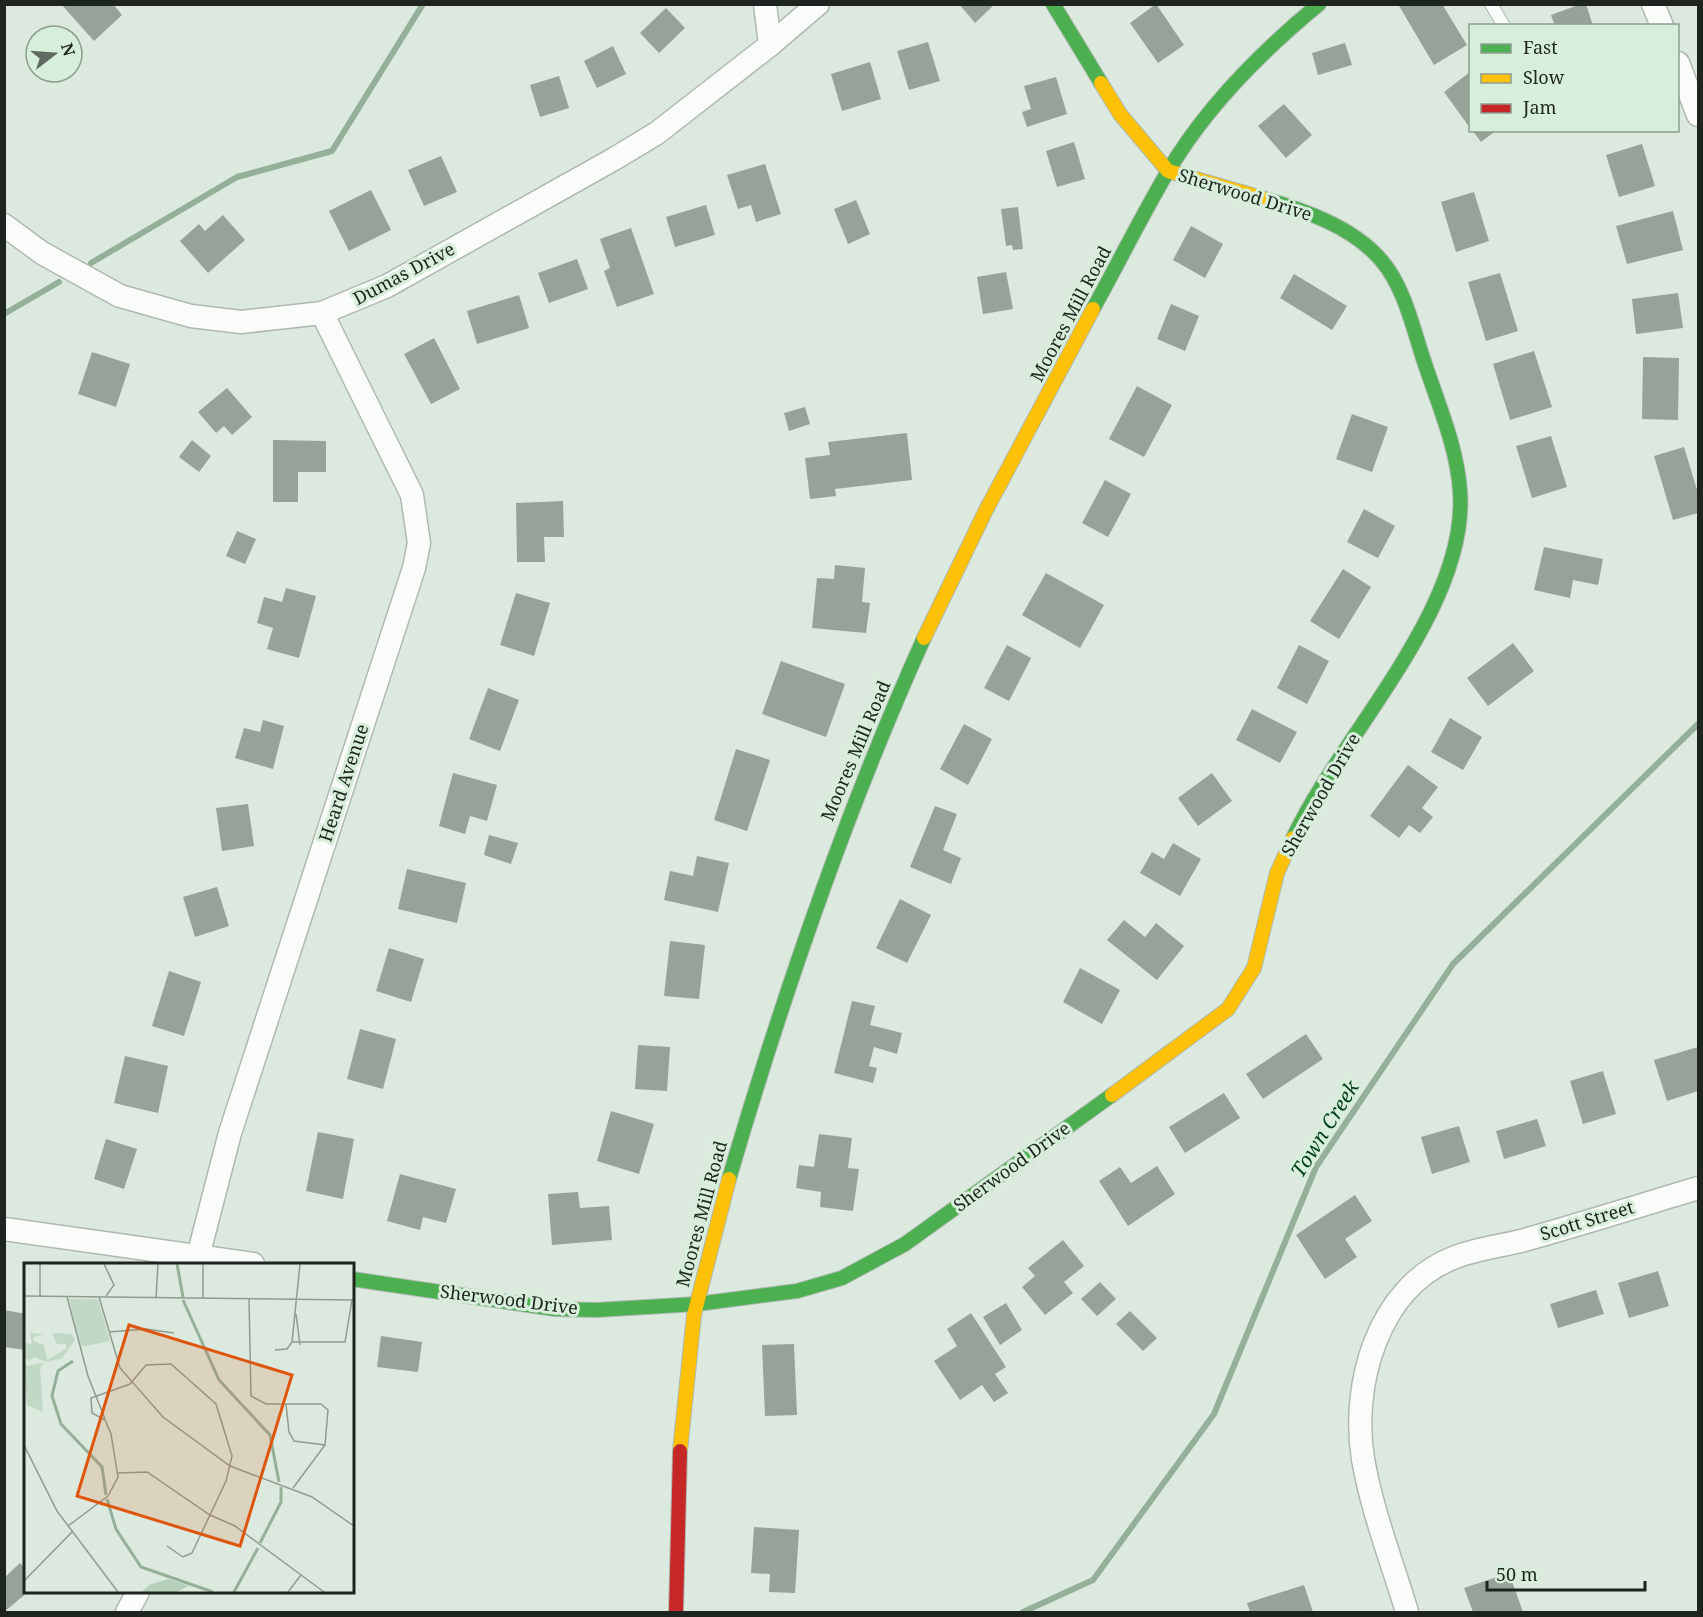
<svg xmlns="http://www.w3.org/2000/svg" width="1703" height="1617" font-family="'Noto Serif',serif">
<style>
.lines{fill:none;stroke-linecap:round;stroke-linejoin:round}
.stream{stroke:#94b099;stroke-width:6}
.building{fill:#97a399}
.lane-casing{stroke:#afb9b1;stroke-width:14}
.street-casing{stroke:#afb9b1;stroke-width:25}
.fast-casing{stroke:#afb9b1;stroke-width:16}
.slow-casing{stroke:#afb9b1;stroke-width:16}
.jam-casing{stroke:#afb9b1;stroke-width:16}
.lane{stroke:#fafcfa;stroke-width:12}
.street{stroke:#fafcfa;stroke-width:22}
.fast{stroke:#4caf50;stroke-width:14}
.slow{stroke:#ffc107;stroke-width:14}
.jam{stroke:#c62828;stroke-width:14}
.labels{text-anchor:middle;stroke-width:6;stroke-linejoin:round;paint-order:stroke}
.street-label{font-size:18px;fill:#1d251e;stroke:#d7eedb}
.water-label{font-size:20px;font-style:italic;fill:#003e18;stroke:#d7eedb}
.inset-river{fill:none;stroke:#94b099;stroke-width:3}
.inset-road{fill:none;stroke:#909b91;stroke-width:1.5}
.view{fill:#de560d;fill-opacity:0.15;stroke:#de560d;stroke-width:3}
.inset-edge{fill:none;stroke:#1d251e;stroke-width:3}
</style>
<rect width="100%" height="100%" fill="#dce9de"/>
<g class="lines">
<g class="stream">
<path d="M 91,263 L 237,177 L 332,151 L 423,4"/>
<path d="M 4,314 L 59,282"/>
<path d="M 1023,1612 L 1093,1580 L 1214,1414 L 1316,1167 L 1453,964 L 1698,724"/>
</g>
</g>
<g class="building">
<path d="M 61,4 L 113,4 L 122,15 L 94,41 Z"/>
<path d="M 959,4 L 995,4 L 975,23 Z"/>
<path d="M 1156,4 L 1184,45 L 1158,63 L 1130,23 Z"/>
<path d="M 1398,4 L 1442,4 L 1467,45 L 1434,65 Z"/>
<path d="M 1581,4 L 1586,4 L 1593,26 L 1555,26 L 1551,15 Z"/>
<path d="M 666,8 L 685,28 L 659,53 L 640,33 Z"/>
<path d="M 928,42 L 940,81 L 909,90 L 897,51 Z"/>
<path d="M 1345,43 L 1352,65 L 1318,75 L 1312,53 Z"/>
<path d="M 613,46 L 626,74 L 597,88 L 584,61 Z"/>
<path d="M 870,62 L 881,99 L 842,111 L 831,74 Z"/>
<path d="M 1470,72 L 1470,128 L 1444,92 Z"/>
<path d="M 559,76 L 569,108 L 540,117 L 530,85 Z"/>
<path d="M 1056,77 L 1067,114 L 1027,127 L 1022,112 L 1031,109 L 1024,86 Z"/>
<path d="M 1284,104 L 1312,135 L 1286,158 L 1258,126 Z"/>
<path d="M 1472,130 L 1497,130 L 1481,142 Z"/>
<path d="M 1074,142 L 1085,179 L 1057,187 L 1046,151 Z"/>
<path d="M 1642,144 L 1655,186 L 1619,197 L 1606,155 Z"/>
<path d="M 441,156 L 457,192 L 424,206 L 408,170 Z"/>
<path d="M 765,164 L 781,214 L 756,222 L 751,205 L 738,209 L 727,175 Z"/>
<path d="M 371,190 L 391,230 L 349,251 L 329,211 Z"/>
<path d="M 1474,192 L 1489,241 L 1456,252 L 1441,202 Z"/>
<path d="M 856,200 L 870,234 L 848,244 L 834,209 Z"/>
<path d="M 706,205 L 715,235 L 675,247 L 666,217 Z"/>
<path d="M 1018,207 L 1023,249 L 1013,250 L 1012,245 L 1006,246 L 1001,209 Z"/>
<path d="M 1673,211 L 1683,250 L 1627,264 L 1616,226 Z"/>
<path d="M 223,215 L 245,240 L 208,273 L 180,241 L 199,224 L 205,231 Z"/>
<path d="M 1191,226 L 1223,244 L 1205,278 L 1173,260 Z"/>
<path d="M 631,228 L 654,294 L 617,307 L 604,271 L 610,268 L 600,239 Z"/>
<path d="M 577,259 L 588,289 L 549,303 L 538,273 Z"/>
<path d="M 1006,272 L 1013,309 L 983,314 L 977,277 Z"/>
<path d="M 1500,273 L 1518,331 L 1486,341 L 1468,282 Z"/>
<path d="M 1294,274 L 1347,306 L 1332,330 L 1280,298 Z"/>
<path d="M 1678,293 L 1683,328 L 1636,334 L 1632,299 Z"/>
<path d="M 519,295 L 529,328 L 477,344 L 467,311 Z"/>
<path d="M 1171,304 L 1199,316 L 1185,351 L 1157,339 Z"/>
<path d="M 434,338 L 460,389 L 431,404 L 404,354 Z"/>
<path d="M 1534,351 L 1552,407 L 1510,420 L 1493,364 Z"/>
<path d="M 92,352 L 130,364 L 116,407 L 78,394 Z"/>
<path d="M 1643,357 L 1679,358 L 1678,420 L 1642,419 Z"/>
<path d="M 1137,386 L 1172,405 L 1144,457 L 1109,439 Z"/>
<path d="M 227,388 L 252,417 L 232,435 L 224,426 L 216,433 L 198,412 Z"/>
<path d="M 805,407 L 810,424 L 789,431 L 784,413 Z"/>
<path d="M 1352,414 L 1388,427 L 1372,472 L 1336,459 Z"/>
<path d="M 907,433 L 912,480 L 835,489 L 836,496 L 810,499 L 805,458 L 830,455 L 828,442 Z"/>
<path d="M 1551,436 L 1567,487 L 1532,498 L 1516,446 Z"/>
<path d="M 192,440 L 211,456 L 199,472 L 179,457 Z"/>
<path d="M 273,440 L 326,441 L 326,472 L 298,472 L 298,502 L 273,502 Z"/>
<path d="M 1684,447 L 1698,493 L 1698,513 L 1673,520 L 1654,456 Z"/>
<path d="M 1105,480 L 1131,494 L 1108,537 L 1082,523 Z"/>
<path d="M 563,501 L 564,537 L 544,537 L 545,562 L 517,562 L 516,503 Z"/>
<path d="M 1364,509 L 1395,526 L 1378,558 L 1347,542 Z"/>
<path d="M 237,531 L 256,539 L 245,564 L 226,556 Z"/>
<path d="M 1544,547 L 1603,559 L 1598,585 L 1573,580 L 1570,598 L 1534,590 Z"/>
<path d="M 835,565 L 865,568 L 862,602 L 870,603 L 866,633 L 812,628 L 817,578 L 834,579 Z"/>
<path d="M 1343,569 L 1371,587 L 1339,639 L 1310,621 Z"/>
<path d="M 1046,573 L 1104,605 L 1080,648 L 1022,615 Z"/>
<path d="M 286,588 L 316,596 L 299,658 L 267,649 L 273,628 L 257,623 L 264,597 L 282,602 Z"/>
<path d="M 516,593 L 550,603 L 534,656 L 500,645 Z"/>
<path d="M 1513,643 L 1534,671 L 1488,706 L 1467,678 Z"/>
<path d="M 1007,645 L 1031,658 L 1009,701 L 984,688 Z"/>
<path d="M 1299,645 L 1329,661 L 1307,704 L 1277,688 Z"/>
<path d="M 781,661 L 845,684 L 826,737 L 762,714 Z"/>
<path d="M 488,688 L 519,700 L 500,751 L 469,739 Z"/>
<path d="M 1252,709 L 1297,732 L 1280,763 L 1236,740 Z"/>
<path d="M 1450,718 L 1482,737 L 1463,770 L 1431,752 Z"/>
<path d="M 263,720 L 284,726 L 273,769 L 235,758 L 244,728 L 260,732 Z"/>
<path d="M 964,724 L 992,739 L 968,785 L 940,769 Z"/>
<path d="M 736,749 L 770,760 L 747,831 L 714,820 Z"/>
<path d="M 1408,765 L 1438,787 L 1422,808 L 1433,817 L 1420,833 L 1409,825 L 1399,838 L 1370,816 Z"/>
<path d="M 453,773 L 497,785 L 487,821 L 470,816 L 465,834 L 439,826 Z"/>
<path d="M 1212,773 L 1232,801 L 1198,826 L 1178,798 Z"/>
<path d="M 248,804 L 254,846 L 222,851 L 216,808 Z"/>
<path d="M 935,806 L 957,814 L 943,850 L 961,858 L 951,884 L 910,867 Z"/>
<path d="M 489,835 L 518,843 L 511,864 L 484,855 Z"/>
<path d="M 1173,843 L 1201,859 L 1180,896 L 1140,873 L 1152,852 L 1164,859 Z"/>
<path d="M 697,856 L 729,863 L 718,912 L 664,900 L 670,871 L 693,876 Z"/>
<path d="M 407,869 L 466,883 L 457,923 L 398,909 Z"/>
<path d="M 217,887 L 229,926 L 195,937 L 183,897 Z"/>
<path d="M 900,899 L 931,915 L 907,963 L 876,948 Z"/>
<path d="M 1124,920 L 1145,937 L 1156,923 L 1184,946 L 1157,980 L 1107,940 Z"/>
<path d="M 670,941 L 705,945 L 699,999 L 664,996 Z"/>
<path d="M 389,948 L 424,959 L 411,1002 L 376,991 Z"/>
<path d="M 1080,968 L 1120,990 L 1102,1024 L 1063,1002 Z"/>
<path d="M 169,971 L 201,982 L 184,1036 L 152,1026 Z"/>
<path d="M 852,1001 L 875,1006 L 870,1025 L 902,1033 L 897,1054 L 874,1047 L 869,1066 L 877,1068 L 873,1083 L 834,1073 Z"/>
<path d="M 360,1029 L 396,1039 L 383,1089 L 347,1079 Z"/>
<path d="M 1306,1034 L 1323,1059 L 1263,1099 L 1246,1074 Z"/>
<path d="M 638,1045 L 670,1047 L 667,1091 L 635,1089 Z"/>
<path d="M 1698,1047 L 1698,1091 L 1667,1101 L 1654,1060 Z"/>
<path d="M 125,1056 L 168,1066 L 158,1113 L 114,1103 Z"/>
<path d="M 1603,1071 L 1616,1114 L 1583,1124 L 1570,1081 Z"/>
<path d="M 1224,1093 L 1240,1118 L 1185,1153 L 1169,1127 Z"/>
<path d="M 611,1111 L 654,1124 L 639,1174 L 597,1161 Z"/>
<path d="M 1537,1119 L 1546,1146 L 1504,1159 L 1496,1131 Z"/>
<path d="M 1459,1126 L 1470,1162 L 1432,1174 L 1421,1137 Z"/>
<path d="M 318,1132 L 354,1139 L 343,1199 L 306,1191 Z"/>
<path d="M 819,1134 L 852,1138 L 848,1168 L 859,1169 L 853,1211 L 820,1207 L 821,1192 L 796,1188 L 799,1165 L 814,1167 Z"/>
<path d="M 106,1139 L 137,1149 L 124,1189 L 94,1179 Z"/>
<path d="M 1157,1166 L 1175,1194 L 1128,1226 L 1099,1181 L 1120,1167 L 1131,1183 Z"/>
<path d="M 400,1174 L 456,1189 L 446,1223 L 423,1217 L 420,1230 L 387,1221 Z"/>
<path d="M 578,1192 L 580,1208 L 609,1206 L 612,1240 L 552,1245 L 548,1194 Z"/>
<path d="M 1355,1195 L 1372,1221 L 1345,1239 L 1357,1257 L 1325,1279 L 1296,1235 Z"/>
<path d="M 1063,1240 L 1084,1266 L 1064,1282 L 1073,1293 L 1045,1315 L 1022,1287 L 1035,1276 L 1028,1268 Z"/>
<path d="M 1658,1271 L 1669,1306 L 1629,1318 L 1618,1283 Z"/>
<path d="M 1100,1282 L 1116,1299 L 1097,1316 L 1081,1299 Z"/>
<path d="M 1596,1290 L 1604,1314 L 1558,1328 L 1550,1304 Z"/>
<path d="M 1006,1303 L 1022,1330 L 1000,1345 L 983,1317 Z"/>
<path d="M 4,1310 L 26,1314 L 26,1350 L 4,1347 Z"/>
<path d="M 1130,1311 L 1157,1338 L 1143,1351 L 1116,1324 Z"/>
<path d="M 971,1313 L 1006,1367 L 995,1374 L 1008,1393 L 994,1402 L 982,1385 L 960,1400 L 934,1361 L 957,1346 L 947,1329 Z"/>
<path d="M 381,1336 L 422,1342 L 418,1372 L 377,1367 Z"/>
<path d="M 794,1344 L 797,1415 L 765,1416 L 762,1345 Z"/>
<path d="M 754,1527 L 799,1530 L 795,1593 L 769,1592 L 770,1574 L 751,1573 Z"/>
<path d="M 20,1563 L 26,1569 L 26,1592 L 28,1592 L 4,1612 L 4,1578 Z"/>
<path d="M 1509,1573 L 1523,1612 L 1473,1612 L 1464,1588 Z"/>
<path d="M 1304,1585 L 1313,1612 L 1250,1612 L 1247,1603 Z"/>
</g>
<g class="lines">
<defs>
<path id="lane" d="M 1491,4 L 1504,26"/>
<g id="street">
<path d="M 1653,4 L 1662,26"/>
<path d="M 770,45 L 818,4"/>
<path d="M 1678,63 L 1698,115"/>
<path d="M 4,225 L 42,253 L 120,296 L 191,316 L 241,322 L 322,313 L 387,286 L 614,159 L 657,133 L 770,45 L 765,4"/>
<path d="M 4,1229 L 253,1264"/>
<path d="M 196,1264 L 230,1133 L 414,568 L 419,543 L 412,495 L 322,313"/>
<path d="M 127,1612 L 138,1592"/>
<path d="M 1407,1612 C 1392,1562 1372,1511 1363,1459 C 1351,1384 1378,1288 1453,1258 C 1477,1248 1504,1246 1528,1239 C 1585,1223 1642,1205 1698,1188"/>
</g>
<g id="fast">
<path d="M 1053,4 L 1101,83"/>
<path d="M 1262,198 C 1303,210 1352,226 1381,260 C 1403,285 1412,324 1422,355 C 1436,399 1457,445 1460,491 C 1469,608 1341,735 1293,838"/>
<path d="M 1093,309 C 1118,264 1141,217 1167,173 C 1205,108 1262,51 1319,4"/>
<path d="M 729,1179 C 783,995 845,813 924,638"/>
<path d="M 352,1279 L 555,1309 L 596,1310 L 697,1304 L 797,1291 L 842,1278 L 905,1244 L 1112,1095"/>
</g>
<g id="slow">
<path d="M 1101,83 L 1120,114 L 1168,171 L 1262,198"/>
<path d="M 924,638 L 985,512 L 1093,309"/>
<path d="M 1112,1095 L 1228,1009 L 1254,968 L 1277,873 L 1293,838"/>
<path d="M 680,1451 L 694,1315 L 729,1179"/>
</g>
<path id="jam" d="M 676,1612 L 680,1451"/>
</defs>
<use href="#lane" class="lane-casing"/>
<use href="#street" class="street-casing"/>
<use href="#fast" class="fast-casing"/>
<use href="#slow" class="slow-casing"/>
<use href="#jam" class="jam-casing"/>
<use href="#lane" class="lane"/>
<use href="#street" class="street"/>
<use href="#fast" class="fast"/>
<use href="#slow" class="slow"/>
<use href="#jam" class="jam"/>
</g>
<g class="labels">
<g class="street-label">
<text transform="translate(1245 195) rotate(17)" y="6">Sherwood Drive</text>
<text transform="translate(404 274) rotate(-28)" y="6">Dumas Drive</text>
<text transform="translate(1071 314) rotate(-62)" y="6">Moores Mill Road</text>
<text transform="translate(856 751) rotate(-67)" y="6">Moores Mill Road</text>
<text transform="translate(344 783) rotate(-72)" y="6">Heard Avenue</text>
<text transform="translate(1321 795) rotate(-60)" y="6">Sherwood Drive</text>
<text transform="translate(1012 1167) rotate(-36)" y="6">Sherwood Drive</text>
<text transform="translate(702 1214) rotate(-75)" y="6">Moores Mill Road</text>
<text transform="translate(1587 1221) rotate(-17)" y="6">Scott Street</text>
<text transform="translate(509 1300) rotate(7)" y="6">Sherwood Drive</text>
</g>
<g class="water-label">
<text transform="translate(1325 1129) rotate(-58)" y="7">Town Creek</text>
</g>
</g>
<g transform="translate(24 1263)">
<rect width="330" height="330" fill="#dce9de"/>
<path d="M 45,36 L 74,36 L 86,78 L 57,84 ZM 6,70 L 20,71 L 10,74 L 9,78 L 20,82 L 23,97 L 42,86 L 42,81 L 33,81 L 28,70 L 48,71 L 51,77 L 38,95 L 23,99 L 10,94 L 5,98 L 0,94 L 0,80 L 8,81 ZM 21,100 L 16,104 L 19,149 L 3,142 L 0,103 Z" fill="#c0d8c4"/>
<path d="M 144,316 L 165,323 L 152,329 L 118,329 L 125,322 Z" fill="#b5cfb9"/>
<path class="inset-river" d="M 153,1 L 159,34M 159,37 L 195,117 L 246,172 L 255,219M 49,98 L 34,108 L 28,133 L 37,161 L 78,204 L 82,232M 83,236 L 92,266 L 117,304 L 189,329M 236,280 L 257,239 L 257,224M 210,329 L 234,285"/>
<path class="inset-road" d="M 16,1 L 16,33M 80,1 L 90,22 L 82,33M 179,1 L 179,36M 0,33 L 330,37M 43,34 L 64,113 L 81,156M 75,34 L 96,105 L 139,154 L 206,203 L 288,234 L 330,263M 132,35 L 134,1M 225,36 L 227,133 L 242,141 L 297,141 L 304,147 L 301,182 L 269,225M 272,51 L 276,82M 85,69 L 122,66 L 150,70M 268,79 L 321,79 L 328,37M 251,87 L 263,86 L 268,79 L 276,1M 262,141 L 265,169 L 270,178 L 301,182M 0,182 L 33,248 L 94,329M 94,210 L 123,209 L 186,252 L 211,263 L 300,329M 44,263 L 84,233 L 94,214 L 87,171 L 81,157 L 68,150 L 67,135 L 106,121 L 122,102 L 147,101 L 192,141 L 208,193 L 202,218 L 168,290 L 159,294 L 143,283M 0,318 L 48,269M 264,329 L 277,312"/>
<path class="view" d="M 105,62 L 268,112 L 216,283 L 53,233 Z"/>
<rect width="330" height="330" class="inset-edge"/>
</g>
<rect width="1703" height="1617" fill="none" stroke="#1d251e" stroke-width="12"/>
<rect x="1469" y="24" width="210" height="108" fill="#d7eedb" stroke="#8d9e8f" stroke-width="1.5"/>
<rect x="1481" y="44" width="30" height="9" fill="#4caf50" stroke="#8d9e8f" stroke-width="1.5"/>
<text x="1523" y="54" font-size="18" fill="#1d251e">Fast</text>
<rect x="1481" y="74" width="30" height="9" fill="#ffc107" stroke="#8d9e8f" stroke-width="1.5"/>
<text x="1523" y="84" font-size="18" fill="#1d251e">Slow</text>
<rect x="1481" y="104" width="30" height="9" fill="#c62828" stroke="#8d9e8f" stroke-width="1.5"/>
<text x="1523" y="114" font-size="18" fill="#1d251e">Jam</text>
<g transform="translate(54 54) rotate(73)"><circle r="28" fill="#d7eedb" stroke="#8d9e8f" stroke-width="1.5"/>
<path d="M0-4.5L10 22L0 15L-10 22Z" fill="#606a61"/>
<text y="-9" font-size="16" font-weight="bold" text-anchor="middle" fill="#1d251e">N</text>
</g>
<path d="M1487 1581v9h158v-9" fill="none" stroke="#1d251e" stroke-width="3"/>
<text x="1496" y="1581" font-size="18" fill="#1d251e" stroke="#d7eedb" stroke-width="4.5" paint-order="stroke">50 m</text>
</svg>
